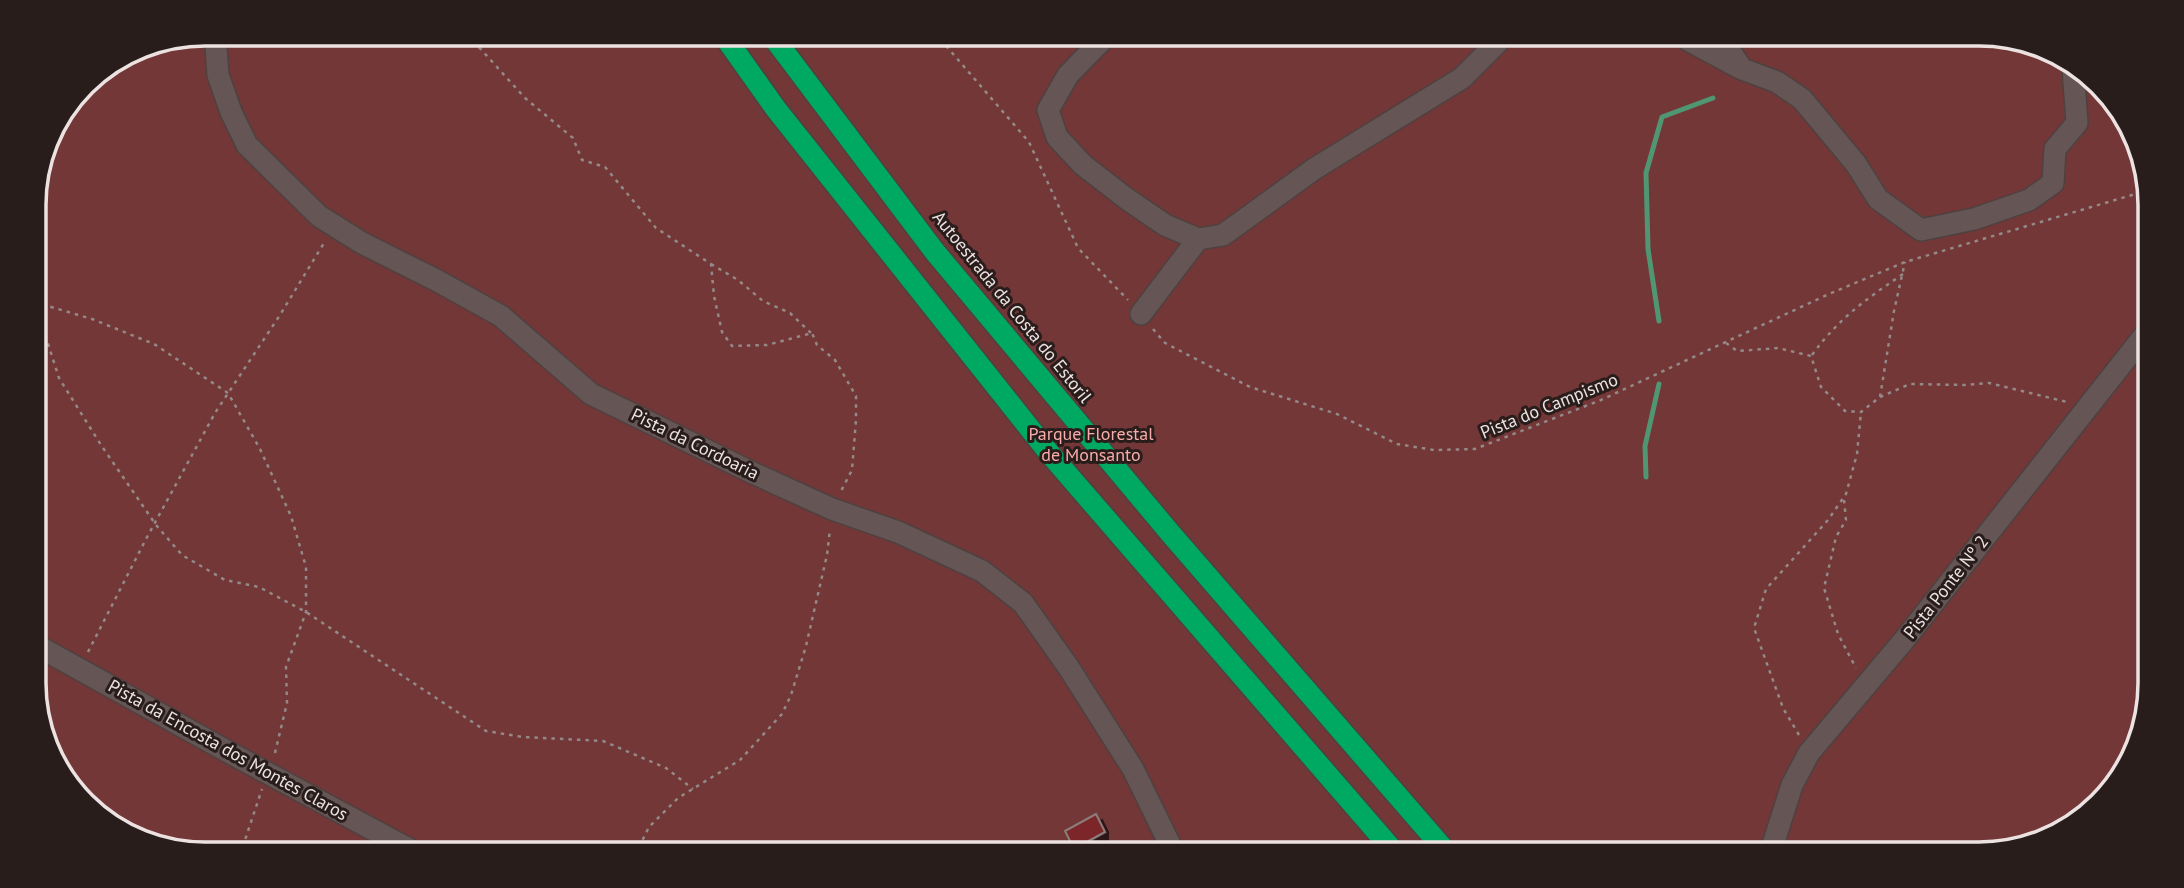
<svg xmlns="http://www.w3.org/2000/svg" width="2184" height="888" font-family="'PT Sans',sans-serif">
<style>
.green{fill:#723736}
.lines{fill:none;stroke-linecap:round;stroke-linejoin:round}
.stream{stroke:#509673;stroke-width:5}
.building{fill:#7d272a;stroke:#8c7c7b;stroke-width:2;filter:url(#shadow)}
.minor-casing{stroke:#4d4241;stroke-width:24}
.highway-casing{stroke:#4d4241;stroke-width:24}
.path{stroke:#948988;stroke-width:2.5;stroke-dasharray:3.5 5;stroke-linecap:butt}
.minor{stroke:#655655;stroke-width:21}
.highway{stroke:#00a961;stroke-width:21}
.labels{text-anchor:middle;stroke-width:6;stroke-linejoin:round;paint-order:stroke}
.street-label{font-size:18px;fill:#ebe2e1;stroke:#291d1c}
.park-label{font-size:18px;fill:#f9adaa;stroke:#291d1c}
.rim{fill:none;stroke:#ebe2e1;stroke-width:3.5}
</style>
<defs>
<filter id="shadow"><feDropShadow dx="6" dy="6" stdDeviation="0" flood-color="#0009"/></filter>
</defs>
<rect width="100%" height="100%" fill="#332625"/>
<path class="green" d="M 205,33 L 1979,33 L 2035,42 L 2108,92 L 2149,182 L 2142,739 L 2083,820 L 1990,854 L 205,855 L 149,846 L 76,796 L 36,716 L 34,193 L 51,129 L 91,76 L 140,46 Z"/>
<g class="lines">
<g class="stream">
<path d="M 1735,40 L 1739,33"/>
<path d="M 1659,321 L 1648,249 L 1646,173 L 1662,117 L 1713,98"/>
<path d="M 1646,477 L 1645,446 L 1659,384"/>
</g>
</g>
<path class="building" d="M 1096,814 L 1105,832 L 1074,849 L 1065,831 Z"/>
<g class="lines">
<defs>
<g id="minor">
<path d="M 215,33 L 218,75 L 231,112 L 247,145 L 319,216 L 362,243 L 436,280 L 501,316 L 591,394 L 753,473 L 832,509 L 898,532 L 982,571 L 1023,603 L 1069,668 L 1133,769 L 1175,855"/>
<path d="M 1109,33 L 1068,75 L 1048,110 L 1057,137 L 1083,165 L 1127,199 L 1165,225 L 1198,239 L 1223,235 L 1314,169 L 1462,78 L 1498,42 L 1502,33"/>
<path d="M 1675,33 L 1738,67"/>
<path d="M 1718,33 L 1742,69 L 1777,82 L 1802,99 L 1856,164 L 1878,199 L 1921,230 L 1974,219 L 2029,200 L 2053,183 L 2055,149 L 2077,123 L 2073,68"/>
<path d="M 1141,314 L 1198,239"/>
<path d="M 36,645 L 232,754 L 420,855"/>
<path d="M 1770,854 L 1792,785 L 1809,753 L 1905,639 L 2147,332"/>
</g>
<g id="highway">
<path d="M 722,33 L 776,109 L 1050,454 L 1397,855"/>
<path d="M 770,33 L 935,252 L 1171,534 L 1449,855"/>
</g>
</defs>
<use href="#minor" class="minor-casing"/>
<use href="#highway" class="highway-casing"/>
<g class="path">
<path d="M 470,33 L 477,45 L 525,98 L 573,138 L 582,160 L 605,167 L 656,228 L 711,264 L 714,296 L 722,332 L 732,346 L 767,345 L 812,333 L 817,345 L 835,360 L 856,396 L 856,420 L 852,470 L 840,493"/>
<path d="M 935,33 L 1029,142 L 1078,248 L 1128,300"/>
<path d="M 711,264 L 738,280 L 763,301 L 790,313 L 811,333"/>
<path d="M 34,302 L 92,319 L 154,344 L 228,393 L 260,449 L 291,516 L 306,567 L 306,612 L 286,667 L 287,703 L 274,757"/>
<path d="M 35,303 L 59,378 L 101,445 L 156,525 L 182,555 L 225,580 L 259,587 L 306,612 L 486,731 L 523,737 L 603,741 L 666,768 L 693,789"/>
<path d="M 1153,329 L 1165,343 L 1250,387 L 1337,414 L 1397,444 L 1434,450 L 1475,449 L 1601,400 L 1829,294 L 1905,262 L 2149,190"/>
<path d="M 1726,343 L 1737,351 L 1778,348 L 1811,356 L 1821,387 L 1845,411 L 1861,412 L 1880,397 L 1894,311 L 1905,262"/>
<path d="M 1812,355 C 1839,318 1865,300 1903,274"/>
<path d="M 1880,397 L 1910,384 L 1965,385 L 1989,383 L 2067,402"/>
<path d="M 1844,500 L 1846,520 L 1836,537 L 1824,588 L 1838,634 L 1856,668"/>
<path d="M 88,652 L 146,539 L 215,413 L 280,315 L 324,243"/>
<path d="M 1799,735 L 1783,708 L 1754,628 L 1766,589 L 1828,520 L 1846,494 L 1857,454 L 1861,412"/>
<path d="M 240,855 L 262,789"/>
<path d="M 635,855 L 649,827 L 678,798 L 740,760 L 782,714 L 791,695 L 806,646 L 827,555 L 830,529"/>
</g>
<use href="#minor" class="minor"/>
<use href="#highway" class="highway"/>
</g>
<g class="labels">
<g class="street-label">
<text transform="translate(1012 307) rotate(51)" y="6">Autoestrada da Costa do Estoril</text>
<text transform="translate(1549 406) rotate(-22)" y="6">Pista do Campismo</text>
<text transform="translate(695 444) rotate(26)" y="6">Pista da Cordoaria</text>
<text transform="translate(1946 587) rotate(-52)" y="6">Pista Ponte Nº 2</text>
<text transform="translate(228 750) rotate(29)" y="6">Pista da Encosta dos Montes Claros</text>
</g>
<g class="park-label">
<text x="1091" y="440">Parque Florestal<tspan x="1091" dy="21">de Monsanto</tspan></text>
</g>
</g>
<path d="M0 0H2184V888H0ZM205 46H1979A159 159 0 0 1 2138 205V683A159 159 0 0 1 1979 842H205A159 159 0 0 1 46 683V205A159 159 0 0 1 205 46Z" fill="#291d1c" fill-rule="evenodd"/>
<path class="rim" d="M205 46H1979A159 159 0 0 1 2138 205V683A159 159 0 0 1 1979 842H205A159 159 0 0 1 46 683V205A159 159 0 0 1 205 46Z"/>
</svg>
